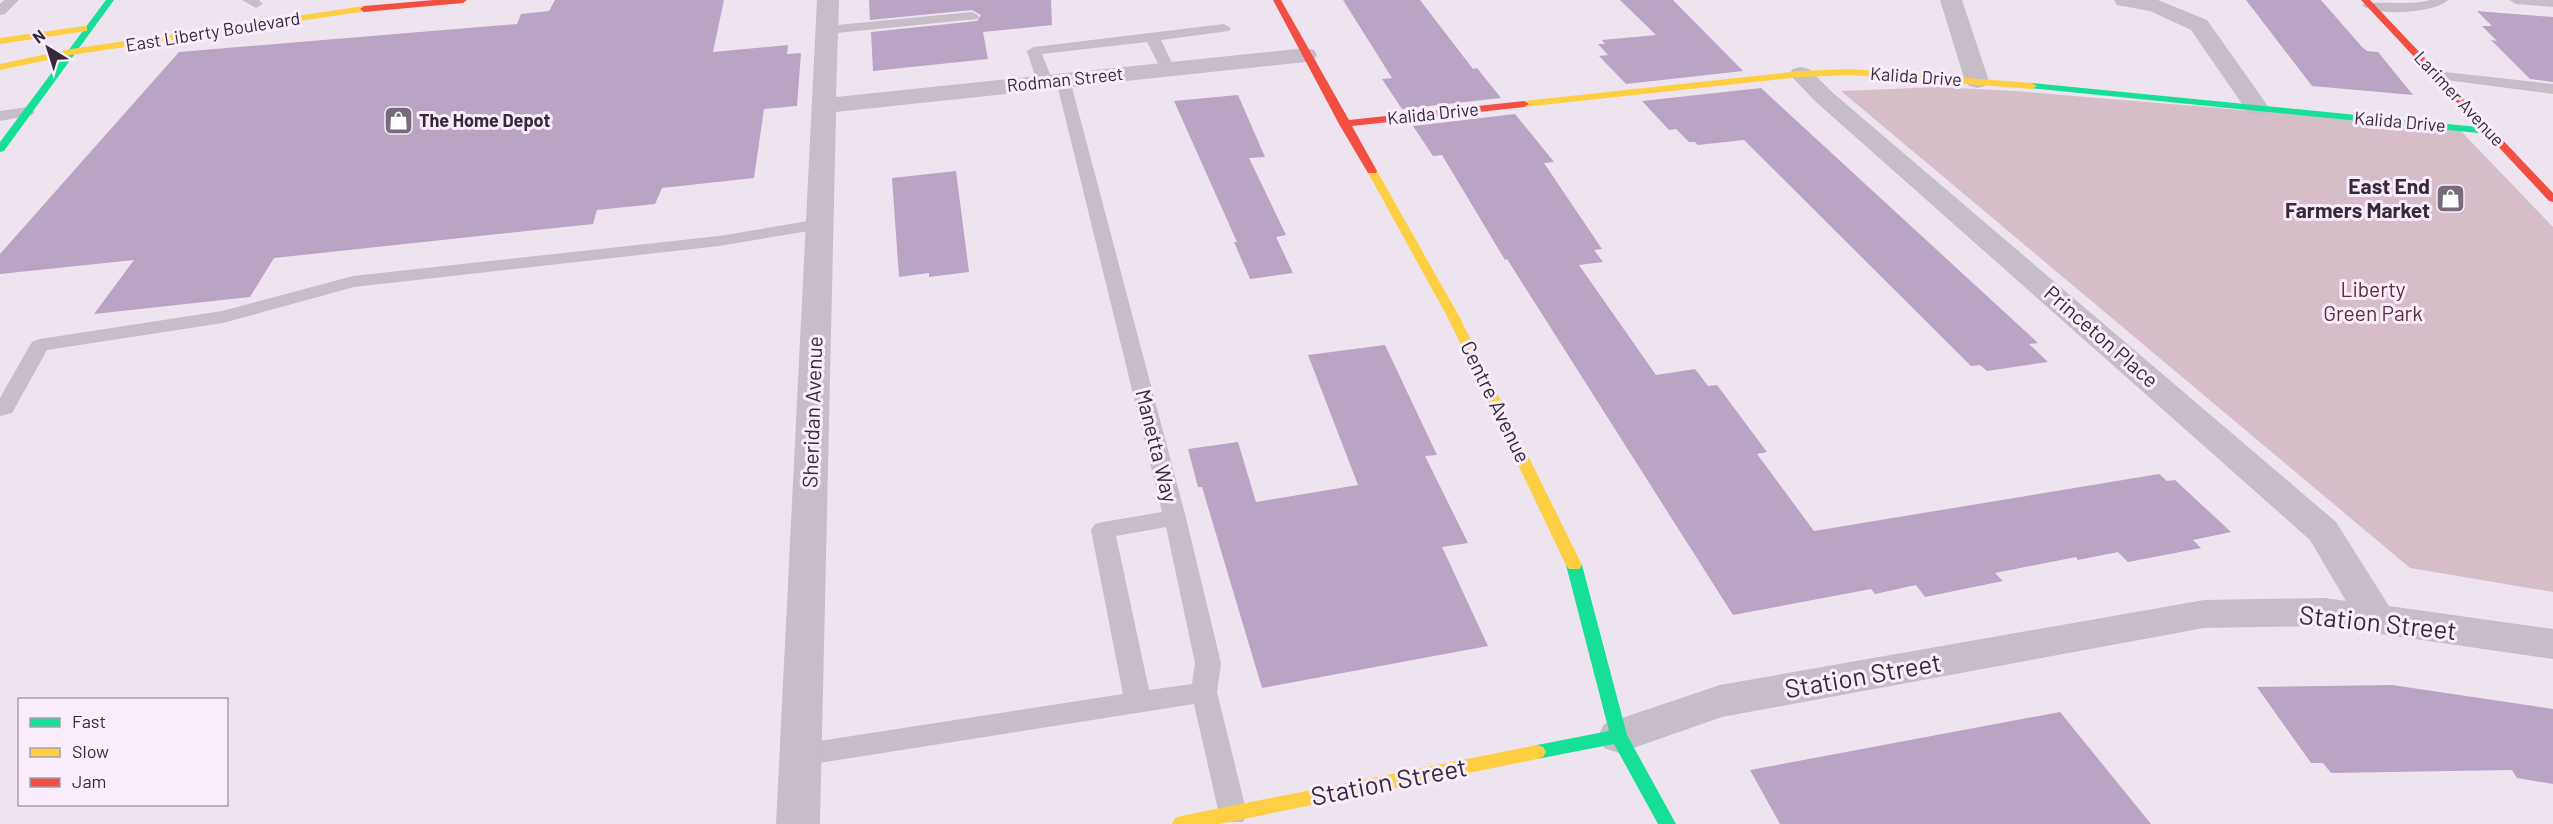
<svg xmlns="http://www.w3.org/2000/svg" width="2553" height="824" font-family="Barlow,sans-serif">
<style>
.green{fill:#d6bec9}
.building{fill:#b9a5c3}
.lines{fill:none;stroke-linecap:round;stroke-linejoin:round}
.lane{fill:#c6bdc8;fill-rule:evenodd}
.street{fill:#c6bdc8;fill-rule:evenodd}
.fast{fill:#16e098;fill-rule:evenodd}
.slow{fill:#ffcf43;fill-rule:evenodd}
.jam{fill:#f24e42;fill-rule:evenodd}
.labels{text-anchor:middle;stroke-width:6;stroke-linejoin:round;paint-order:stroke}
.far-street-label{font-size:18px;fill:#352a3a;stroke:#f9ecfb}
.far-poi-label{font-size:18px;font-weight:bold;fill:#352a3a;stroke:#f9ecfb;text-anchor:start}
.poi-label{font-size:21px;font-weight:bold;fill:#352a3a;stroke:#f9ecfb;text-anchor:end}
.park-label{font-size:21px;fill:#592d3a;stroke:#f9ecfb}
.street-label{font-size:21px;fill:#352a3a;stroke:#f9ecfb}
.near-street-label{font-size:26px;fill:#352a3a;stroke:#f9ecfb}
</style>
<rect width="100%" height="100%" fill="#eee4ef"/>
<path class="green" d="M 1938,87 L 2015,91 L 2458,128 L 2553,227 L 2553,592 L 2410,568 L 1841,91 Z"/>
<g class="building">
<path d="M 555,0 L 724,0 L 713,52 L 788,45 L 787,54 L 801,53 L 797,106 L 764,109 L 754,178 L 662,188 L 655,204 L 597,210 L 593,224 L 274,258 L 250,297 L 94,314 L 134,260 L 0,274 L 0,254 L 179,52 L 517,24 L 521,14 L 549,11 Z"/>
<path d="M 869,0 L 1051,0 L 1052,25 L 983,32 L 988,59 L 873,71 L 871,32 L 977,21 L 981,15 L 972,10 L 870,20 Z"/>
<path d="M 1343,0 L 1420,0 L 1473,69 L 1477,68 L 1501,98 L 1402,109 L 1382,79 L 1392,78 Z"/>
<path d="M 1620,0 L 1673,0 L 1743,71 L 1626,84 L 1599,56 L 1608,55 L 1598,44 L 1605,44 L 1602,40 L 1656,35 Z"/>
<path d="M 2246,0 L 2321,0 L 2362,47 L 2367,51 L 2378,52 L 2413,95 L 2312,86 Z"/>
<path d="M 2477,11 L 2553,17 L 2553,82 L 2530,79 L 2491,40 L 2497,41 L 2482,26 L 2492,26 Z"/>
<path d="M 1761,88 L 2038,343 L 2029,344 L 2048,362 L 1987,371 L 1980,365 L 1971,366 L 1744,140 L 1698,145 L 1695,142 L 1689,142 L 1676,129 L 1669,130 L 1642,101 Z"/>
<path d="M 1238,95 L 1265,157 L 1249,158 L 1286,235 L 1276,237 L 1293,273 L 1250,279 L 1234,242 L 1237,242 L 1174,101 Z"/>
<path d="M 1515,114 L 1554,162 L 1544,163 L 1602,249 L 1594,250 L 1603,262 L 1579,265 L 1656,375 L 1695,369 L 1708,386 L 1717,385 L 1767,452 L 1757,454 L 1814,531 L 2159,474 L 2167,481 L 2175,480 L 2231,532 L 2193,540 L 2201,548 L 2128,562 L 2118,552 L 2078,560 L 2076,557 L 1995,573 L 2003,581 L 1925,597 L 1916,585 L 1875,594 L 1871,589 L 1733,615 L 1507,259 L 1505,260 L 1442,155 L 1433,156 L 1413,126 Z"/>
<path d="M 956,171 L 969,272 L 929,277 L 929,273 L 899,277 L 892,178 Z"/>
<path d="M 1385,345 L 1437,455 L 1425,456 L 1468,543 L 1442,547 L 1488,646 L 1262,688 L 1202,487 L 1198,487 L 1188,449 L 1238,442 L 1256,502 L 1358,485 L 1308,355 Z"/>
<path d="M 2392,685 L 2553,709 L 2553,784 L 2517,778 L 2512,770 L 2331,773 L 2323,763 L 2311,763 L 2257,687 Z"/>
<path d="M 2060,712 L 2151,824 L 1780,824 L 1750,770 Z"/>
</g>
<g class="lines">
<g class="lane">
<path d="M 4,0 L 19,0 L 5,14 L 0,15 L 0,4 Z"/>
<path d="M 242,0 L 259,0 L 263,4 L 256,8 Z"/>
<path d="M 2430,0 L 2448,0 C 2436,13 2374,17 2362,5 C 2371,0 2413,6 2430,0 Z"/>
<path d="M 2509,0 L 2553,0 L 2553,7 L 2516,4 Z"/>
<path d="M 972,12 L 979,16 L 977,19 L 827,34 L 820,30 L 827,26 Z"/>
<path d="M 1224,24 L 1231,28 L 1229,31 L 1161,40 L 1175,69 L 1168,73 L 1161,69 L 1147,42 L 1042,54 L 1053,82 L 1045,87 L 1037,82 L 1027,51 L 1034,47 Z"/>
<path d="M 2436,71 L 2553,84 L 2553,94 L 2431,78 L 2429,75 Z"/>
<path d="M 1063,76 L 1070,80 L 1186,518 L 1221,663 L 1217,692 L 1247,814 L 1243,822 L 1223,822 L 1219,814 L 1194,704 L 800,766 L 790,763 L 786,755 L 790,747 L 800,744 L 1123,694 L 1091,530 L 1095,524 L 1103,522 L 1162,512 L 1056,80 ZM 1166,527 L 1195,663 L 1192,684 L 1149,690 L 1116,536 Z"/>
<path d="M 27,107 L 35,112 L 32,115 L 0,121 L 0,111 Z"/>
<path d="M 820,219 L 826,220 L 829,224 L 826,228 L 719,246 L 354,287 L 223,323 L 47,350 L 12,413 L 0,416 L 0,398 L 30,345 L 33,341 L 40,339 L 222,311 L 353,276 L 719,236 Z"/>
</g>
<g class="street">
<path d="M 817,0 L 839,0 L 836,97 L 1306,48 L 1314,50 L 1317,55 L 1314,60 L 1306,62 L 836,112 L 820,824 L 776,824 Z"/>
<path d="M 1940,0 L 1962,0 L 1989,81 L 1985,86 L 1977,88 L 1969,86 L 1965,81 Z"/>
<path d="M 2114,0 L 2158,0 L 2207,20 L 2270,109 L 2267,114 L 2258,116 L 2249,114 L 2191,30 L 2150,11 L 2117,5 Z"/>
<path d="M 1801,67 L 1809,69 L 1832,92 L 2336,522 L 2389,606 L 2553,629 L 2553,659 L 2325,626 L 2204,628 L 1722,717 L 1619,753 L 1604,748 L 1598,736 L 1604,724 L 1720,685 L 2204,600 L 2325,598 L 2346,601 L 2310,540 L 1816,102 L 1789,74 L 1793,69 Z"/>
</g>
<g class="fast">
<path d="M 106,0 L 114,0 L 4,151 L 0,152 L 0,142 Z"/>
<path d="M 2032,83 L 2488,128 L 2493,131 L 2488,134 L 2029,88 L 2027,86 Z"/>
<path d="M 1574,560 L 1579,561 L 1582,565 L 1627,735 L 1676,824 L 1658,824 L 1614,744 L 1537,759 L 1531,757 L 1528,752 L 1531,747 L 1537,745 L 1609,731 L 1566,565 L 1569,561 Z"/>
</g>
<g class="slow">
<path d="M 364,6 L 368,9 L 367,11 L 71,55 L 0,70 L 0,64 L 71,49 Z"/>
<path d="M 84,26 L 87,27 L 87,31 L 0,44 L 0,38 Z"/>
<path d="M 1850,69 L 2032,83 L 2037,86 L 2032,89 L 1850,75 L 1801,77 L 1524,107 L 1519,104 L 1524,101 L 1801,71 Z"/>
<path d="M 1372,168 L 1377,171 L 1460,318 L 1582,565 L 1579,569 L 1569,569 L 1566,565 L 1448,318 L 1367,171 Z"/>
<path d="M 1537,745 L 1543,747 L 1546,752 L 1543,757 L 1537,759 L 1219,824 L 1172,824 L 1175,818 L 1181,816 Z"/>
</g>
<g class="jam">
<path d="M 434,0 L 467,0 L 463,3 L 364,12 L 360,9 L 364,6 Z"/>
<path d="M 1273,0 L 1281,0 L 1349,120 L 1524,101 L 1529,104 L 1524,107 L 1352,126 L 1377,171 L 1376,173 L 1368,173 L 1339,124 Z"/>
<path d="M 2361,0 L 2370,0 L 2553,193 L 2553,202 L 2549,201 Z"/>
</g>
</g>
<defs>
<symbol id="shop-square" viewBox="-11 -11 22 22"><rect x="-9" y="-9" width="18" height="18" rx="4" fill="#766b79" stroke="#f9ecfb"/><path d="M-5-2.5h2.3a2.7 3.5 0 0 1 5.4 0H5L5.5 6h-11ZM-1.5-2.5h3a1.5 2.3 0 0 0-3 0Z" fill="#fff"/></symbol>
</defs>
<g fill-rule="evenodd">
<use href="#shop-square" x="382" y="104" width="33" height="33"/>
<use href="#shop-square" x="2434" y="182" width="33" height="33"/>
</g>
<g class="labels">
<g class="far-street-label">
<text transform="translate(213 32) rotate(-9)" y="6">East Liberty Boulevard</text>
<text transform="translate(1916 77) rotate(4)" y="6">Kalida Drive</text>
<text transform="translate(1065 80) rotate(-6)" y="6">Rodman Street</text>
<text transform="translate(2459 99) rotate(47)" y="6">Larimer Avenue</text>
<text transform="translate(1433 114) rotate(-6)" y="6">Kalida Drive</text>
<text transform="translate(2400 122) rotate(5)" y="6">Kalida Drive</text>
</g>
<g class="far-poi-label">
<text x="419" y="127">The Home Depot</text>
</g>
<g class="poi-label">
<text x="2430" y="194">East End<tspan x="2430" dy="24">Farmers Market</tspan></text>
</g>
<g class="park-label">
<text x="2373" y="297">Liberty<tspan x="2373" dy="24">Green Park</tspan></text>
</g>
<g class="street-label">
<text transform="translate(2101 337) rotate(41)" y="7">Princeton Place</text>
<text transform="translate(1495 402) rotate(64)" y="7">Centre Avenue</text>
<text transform="translate(813 412) rotate(-88)" y="7">Sheridan Avenue</text>
<text transform="translate(1156 446) rotate(76)" y="7">Manetta Way</text>
</g>
<g class="near-street-label">
<text transform="translate(2378 623) rotate(6)" y="9">Station Street</text>
<text transform="translate(1863 676) rotate(-10)" y="9">Station Street</text>
<text transform="translate(1389 782) rotate(-11)" y="9">Station Street</text>
</g>
</g>
<rect x="18" y="698" width="210" height="108" fill="#f9ecfb" stroke="#ab9eae" stroke-width="1.5"/>
<rect x="30" y="718" width="30" height="9" fill="#16e098" stroke="#ab9eae" stroke-width="1.5"/>
<text x="72" y="728" font-size="18" fill="#352a3a">Fast</text>
<rect x="30" y="748" width="30" height="9" fill="#ffcf43" stroke="#ab9eae" stroke-width="1.5"/>
<text x="72" y="758" font-size="18" fill="#352a3a">Slow</text>
<rect x="30" y="778" width="30" height="9" fill="#f24e42" stroke="#ab9eae" stroke-width="1.5"/>
<text x="72" y="788" font-size="18" fill="#352a3a">Jam</text>
<g transform="translate(48 48) rotate(322)" stroke="#f9ecfb" stroke-width="4.5" paint-order="stroke">
<path d="M0-4.5L10 22L0 15L-10 22Z" fill="#352a3a"/>
<text y="-9" font-size="16" font-weight="bold" text-anchor="middle" fill="#352a3a">N</text>
</g>
</svg>
